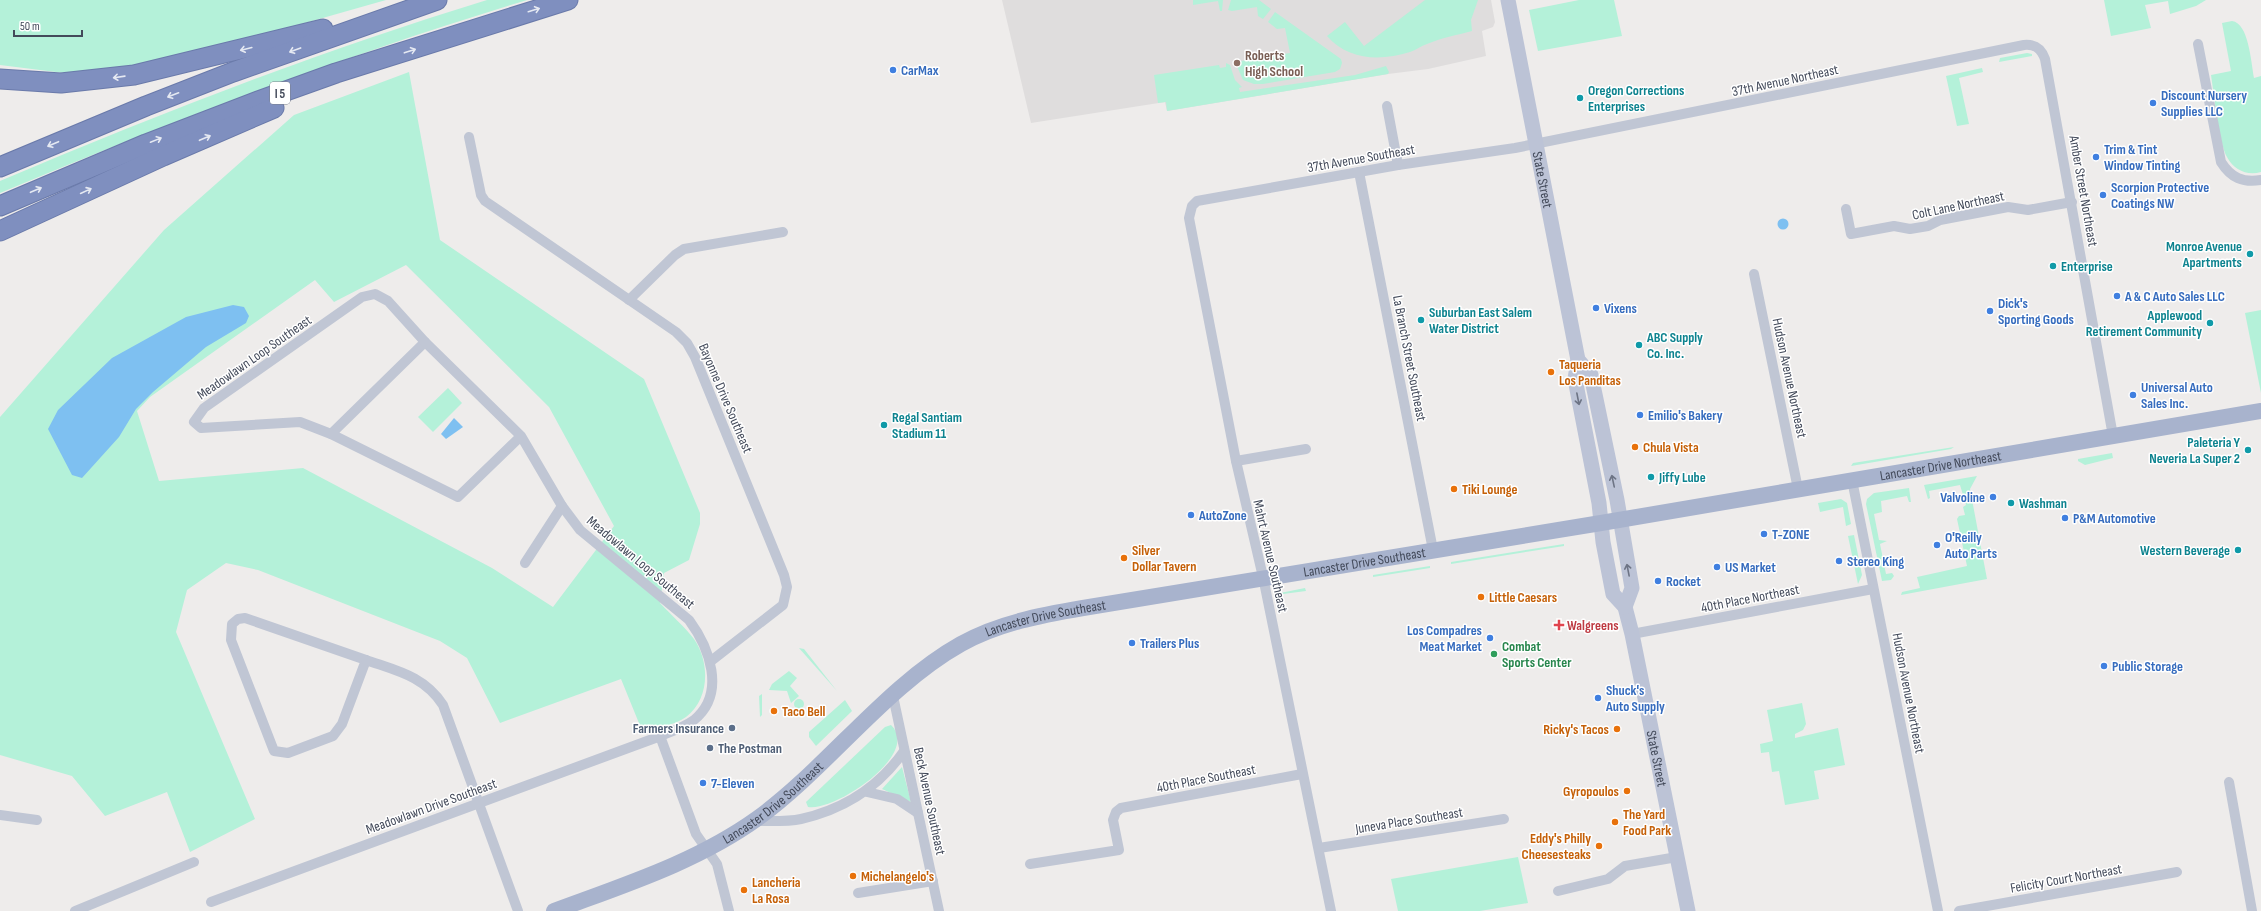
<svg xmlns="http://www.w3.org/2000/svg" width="2261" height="911" font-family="'Sofia Sans Condensed',sans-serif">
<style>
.education{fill:#dfdddd}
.green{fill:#b4f1d9;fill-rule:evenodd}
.water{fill:#7ec0f1}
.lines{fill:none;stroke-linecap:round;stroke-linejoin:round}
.highway-casing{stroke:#6a7aaa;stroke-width:21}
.street{stroke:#c0c6d4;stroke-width:10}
.secondary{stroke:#bcc3d6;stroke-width:15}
.primary{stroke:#a8b3cd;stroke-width:16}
.highway{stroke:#7f8fbf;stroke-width:19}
.oneway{stroke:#e5e9f2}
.oneway2{stroke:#6d7485}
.education-dot{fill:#8d6e63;stroke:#fff;stroke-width:1.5}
.shop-dot{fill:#3f7fe0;stroke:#fff;stroke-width:1.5}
.culture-dot{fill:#0f9aa8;stroke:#fff;stroke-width:1.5}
.food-dot{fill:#e8710a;stroke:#fff;stroke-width:1.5}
.health-dot{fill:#e0444e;stroke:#fff;stroke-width:1.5}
.leisure-dot{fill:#2e9e5b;stroke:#fff;stroke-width:1.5}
.service-dot{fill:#5c6f8a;stroke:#fff;stroke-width:1.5}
.labels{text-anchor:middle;stroke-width:3;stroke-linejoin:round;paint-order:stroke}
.shield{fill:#fff;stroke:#7b808c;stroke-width:1}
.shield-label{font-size:13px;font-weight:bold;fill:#434a5a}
.education-label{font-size:14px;font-weight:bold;fill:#785e54;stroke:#fff;text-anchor:start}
.shop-label{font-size:14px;font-weight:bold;fill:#366cbe;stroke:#fff;text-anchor:start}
.street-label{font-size:14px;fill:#434a5a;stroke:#fff}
.culture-label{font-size:14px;font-weight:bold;fill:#0d838f;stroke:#fff;text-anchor:start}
.food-label{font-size:14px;font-weight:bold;fill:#c56008;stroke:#fff;text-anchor:start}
.health-label{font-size:14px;font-weight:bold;fill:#be3a42;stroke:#fff;text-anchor:start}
.leisure-label{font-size:14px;font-weight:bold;fill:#27864d;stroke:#fff;text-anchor:start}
.service-label{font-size:14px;font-weight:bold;fill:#4e5e75;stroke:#fff;text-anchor:end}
</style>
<rect width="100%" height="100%" fill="#eeeceb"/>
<path class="education" d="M 1002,0 L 1491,0 L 1495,22 L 1493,27 L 1482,31 L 1486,56 L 1428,69 L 1388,74 L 1167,111 L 1165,102 L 1031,123 Z"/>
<g class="green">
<path d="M 0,0 L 386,0 L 235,43 L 145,64 L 102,71 L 64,73 L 0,65 Z"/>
<path d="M 487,0 L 527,0 C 346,55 174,120 0,193 L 0,181 C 160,113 321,51 487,0 Z"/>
<path d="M 1193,0 L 1223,0 L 1222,11 L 1220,11 L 1218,1 L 1193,5 Z"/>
<path d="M 1231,0 L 1259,0 L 1271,9 L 1263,19 L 1258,16 L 1257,7 L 1232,11 L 1228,10 Z"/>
<path d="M 1425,0 L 1478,0 L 1471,20 L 1472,31 C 1457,35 1441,38 1427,44 C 1421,46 1416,50 1410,52 C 1381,61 1349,61 1327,36 L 1345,22 L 1364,46 Z"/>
<path d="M 1579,0 L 1614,0 L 1622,36 L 1538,51 L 1529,10 Z"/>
<path d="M 2104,0 L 2206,0 L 2196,6 L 2170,14 L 2168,1 L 2145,5 L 2151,28 L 2111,36 Z"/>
<path d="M 1275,12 L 1341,59 L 1342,63 L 1340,69 L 1335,72 L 1263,84 L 1254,84 L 1243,80 L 1236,64 L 1241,63 L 1241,61 L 1290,53 L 1285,28 L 1277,29 L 1268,22 Z"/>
<path d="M 2232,21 C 2249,23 2251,63 2254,78 L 2261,76 L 2261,172 C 2247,176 2234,170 2227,157 C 2219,143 2214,94 2211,75 L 2231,71 L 2222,23 Z"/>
<path d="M 2027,53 L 2032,54 L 2032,56 L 1999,62 L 2000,58 Z"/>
<path d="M 1226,63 L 1230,65 L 1235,80 L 1242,87 L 1239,88 L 1240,92 L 1355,75 L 1386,66 L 1389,72 L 1388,74 L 1167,111 L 1166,102 L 1158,103 L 1154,75 L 1219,65 L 1220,68 L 1226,67 Z"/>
<path d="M 1982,68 L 1983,72 L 1959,78 L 1969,124 L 1957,126 L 1946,76 Z"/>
<path d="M 409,72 L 440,240 L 644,379 L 700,513 L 700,524 L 689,560 L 664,573 L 660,603 C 671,615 684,626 694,639 C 710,662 710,699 686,717 C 675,725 656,728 643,733 L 621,679 L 500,723 L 467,658 L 440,641 L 258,570 L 226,563 L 187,590 L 176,632 L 255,819 L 190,852 L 167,792 L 105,816 L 72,776 L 0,755 L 0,417 L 164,230 L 294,115 ZM 406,265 L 549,407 L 614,526 L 553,607 L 492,568 L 303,468 L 159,481 L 137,411 L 150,397 L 315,280 L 334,302 Z"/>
<path d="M 2261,310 L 2261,393 L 2245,313 Z"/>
<path d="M 448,388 L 462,403 L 433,432 L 418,417 Z"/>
<path d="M 1954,447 L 1951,449 L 1851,466 L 1853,463 Z"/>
<path d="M 2112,453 L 2113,458 L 2085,465 L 2078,461 L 2078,459 Z"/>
<path d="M 1977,476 L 1970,489 L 1987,579 L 1901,595 L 1902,592 L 1920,588 L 1917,577 L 1967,566 L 1957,519 L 1959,516 L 1965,515 L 1963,507 L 1966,505 L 1960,485 L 1929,491 L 1930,498 L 1928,499 L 1924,485 Z"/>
<path d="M 1909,488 L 1911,502 L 1909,502 L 1907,496 L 1881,501 L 1882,512 L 1874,514 L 1879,540 L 1887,541 L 1880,544 L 1886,574 L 1892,573 L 1894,576 L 1891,580 L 1882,581 L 1866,504 L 1867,499 L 1874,493 Z"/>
<path d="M 1841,499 L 1847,503 L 1851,524 L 1846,526 L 1843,507 L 1820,512 L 1818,503 Z"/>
<path d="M 1854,535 L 1862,575 L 1858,584 L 1848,536 Z"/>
<path d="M 1564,544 L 1564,546 L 1451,564 L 1451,562 Z"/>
<path d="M 1430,566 L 1430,568 L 1373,577 L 1373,575 Z"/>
<path d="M 1305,588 L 1306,591 L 1283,594 L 1278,597 L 1280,593 Z"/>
<path d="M 799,648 L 804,649 L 837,691 Z"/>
<path d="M 789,671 L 797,678 L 790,686 L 799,696 L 791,703 L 787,691 L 769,690 L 772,684 Z"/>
<path d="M 762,694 L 762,715 L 760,717 L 759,696 Z"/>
<circle cx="799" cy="704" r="5"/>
<path d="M 845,700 L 852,711 L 816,746 L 809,737 L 809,732 Z"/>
<path d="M 1802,703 L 1806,724 L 1803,730 L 1795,734 L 1795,738 L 1838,728 L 1845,765 L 1814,771 L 1819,799 L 1785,805 L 1779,771 L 1772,772 L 1769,752 L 1761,753 L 1760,744 L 1773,741 L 1767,710 Z"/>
<path d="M 891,725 C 922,754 834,812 808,807 L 806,802 L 885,727 Z"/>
<path d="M 902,767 L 911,802 L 882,789 Z"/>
<path d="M 1518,857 L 1528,903 L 1480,911 L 1398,911 L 1391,879 Z"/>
</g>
<g class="water">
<circle cx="1783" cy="224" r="5.5"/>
<path d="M 233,305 L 244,307 L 249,316 L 246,323 L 206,347 L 153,392 L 136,409 L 119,437 L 82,478 L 72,475 L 48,429 L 58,410 L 112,358 L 186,317 Z"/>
<path d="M 454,418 L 463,427 L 446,439 L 441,434 Z"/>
</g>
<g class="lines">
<defs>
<g id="highway">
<path d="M 0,79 L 61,83 L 134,75 L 323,29"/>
<path d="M 0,167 L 146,106 L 233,72 L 437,0"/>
<path d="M 0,206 L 146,144 L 258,101 L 336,73 L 568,0"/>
<path d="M 0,231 L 163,156 L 274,108"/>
</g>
</defs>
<use href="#highway" class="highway-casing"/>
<g class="street">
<path d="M 2198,44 L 2221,162 C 2231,178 2243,183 2261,180"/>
<path d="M 1387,106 L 1398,165"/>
<path d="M 469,137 L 481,195 L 485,201 L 676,332 L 687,343 L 695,357 L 784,575 L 787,587 L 783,605 L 711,661"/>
<path d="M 1359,172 L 1433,550"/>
<path d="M 1846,209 L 1851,234 L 1894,226 L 1910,229 L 1928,226 L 1940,220 L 2008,207 L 2028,210 L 2072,202"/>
<path d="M 1754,274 L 1798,489"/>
<path d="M 629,300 L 675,255 L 684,249 L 783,232"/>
<path d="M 331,434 L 425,342"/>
<path d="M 1236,461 L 1306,449"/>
<path d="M 1852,480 L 1938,911"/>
<path d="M 525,563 L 562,506"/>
<path d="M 245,618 L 366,660 L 342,724 L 333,736 L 288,753 L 274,751 L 231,640 L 232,624 L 238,619 Z"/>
<path d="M 1632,634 L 1873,589"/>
<path d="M 366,660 C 397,671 424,676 443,705 L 518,911"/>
<path d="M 893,696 L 939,911"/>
<path d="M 660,736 L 696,834 L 717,864 L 729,911"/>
<path d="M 2229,782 L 2252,911"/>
<path d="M 867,792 L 897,799 L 918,813"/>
<path d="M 0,815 L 37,820"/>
<path d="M 755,821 C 770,821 787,822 801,819 C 845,809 879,787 904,751"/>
<path d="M 1319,848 L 1504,819"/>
<path d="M 1030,864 L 1119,850 L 1113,820 L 1116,812 L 1121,808 L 1302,774"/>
<path d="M 1558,891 L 1608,879 L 1625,866 L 1677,857"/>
<path d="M 858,893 L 933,881"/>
<path d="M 211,902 L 658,737 C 670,732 683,728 694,720 C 727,693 709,647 689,620 L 580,530 L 562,506 L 521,436 L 425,342 L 388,301 L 375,294 L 362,297 L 204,408 L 194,422 L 201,428 L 300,422 L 331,434 L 458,497 L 521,436"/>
<path d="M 75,911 L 194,862"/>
<path d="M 1331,911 L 1263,577 L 1236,461 L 1189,218 L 1192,206 L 1197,201 L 1398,165 L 1515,148 L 2024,45 C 2035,44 2041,48 2045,59 L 2113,436"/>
<path d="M 1959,911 L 2177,872"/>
</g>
<g class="secondary">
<path id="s1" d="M 1508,0 L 1578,360 L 1575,379 L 1599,503 L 1603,542 L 1613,594 L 1625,607 L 1632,634 L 1688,911"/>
<path d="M 1578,360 L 1591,375 L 1617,500 L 1632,588 L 1625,607"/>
</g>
<path class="primary" id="s2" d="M 554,911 C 624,885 697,862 758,818 C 828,767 886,686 961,644 C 998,623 1042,615 1083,608 L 1601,523 L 2261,411"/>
<use href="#highway" class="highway"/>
</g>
<defs><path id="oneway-shaft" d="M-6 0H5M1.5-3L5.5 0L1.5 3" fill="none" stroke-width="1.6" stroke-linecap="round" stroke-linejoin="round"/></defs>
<g class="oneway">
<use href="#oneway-shaft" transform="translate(534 10) rotate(-17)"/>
<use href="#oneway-shaft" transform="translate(246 49) rotate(166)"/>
<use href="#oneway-shaft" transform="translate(295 50) rotate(160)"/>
<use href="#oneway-shaft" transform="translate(410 51) rotate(-18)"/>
<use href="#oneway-shaft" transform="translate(119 77) rotate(172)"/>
<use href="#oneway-shaft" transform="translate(173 95) rotate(159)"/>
<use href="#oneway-shaft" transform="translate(205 138) rotate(-23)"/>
<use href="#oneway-shaft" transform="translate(156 140) rotate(-22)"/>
<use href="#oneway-shaft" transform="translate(53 144) rotate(157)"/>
<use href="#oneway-shaft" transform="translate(36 190) rotate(-23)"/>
<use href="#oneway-shaft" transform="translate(86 191) rotate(-25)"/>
</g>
<g class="oneway2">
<use href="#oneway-shaft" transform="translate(1578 399) rotate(79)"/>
<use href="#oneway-shaft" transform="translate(1613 481) rotate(-102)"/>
<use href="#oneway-shaft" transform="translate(1628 570) rotate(-101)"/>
</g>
<circle class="education-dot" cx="1237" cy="63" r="4"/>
<g class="shop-dot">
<circle cx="893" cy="70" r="4"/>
<circle cx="2153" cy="103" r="4"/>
<circle cx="2096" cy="157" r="4"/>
<circle cx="2103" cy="195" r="4"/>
<circle cx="2117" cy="296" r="4"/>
<circle cx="1596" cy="308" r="4"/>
<circle cx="1990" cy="311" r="4"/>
<circle cx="2133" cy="395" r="4"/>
<circle cx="1640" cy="415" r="4"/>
<circle cx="1993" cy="497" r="4"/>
<circle cx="1191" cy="515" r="4"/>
<circle cx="2065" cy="518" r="4"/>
<circle cx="1764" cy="534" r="4"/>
<circle cx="1937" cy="545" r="4"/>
<circle cx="1839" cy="561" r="4"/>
<circle cx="1717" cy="567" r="4"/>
<circle cx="1658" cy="581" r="4"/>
<circle cx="1490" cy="638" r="4"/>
<circle cx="1132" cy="643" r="4"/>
<circle cx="2104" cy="666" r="4"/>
<circle cx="1598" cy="698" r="4"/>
<circle cx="703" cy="783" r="4"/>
</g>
<g class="culture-dot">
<circle cx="1580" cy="98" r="4"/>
<circle cx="2250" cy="254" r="4"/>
<circle cx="2053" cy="266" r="4"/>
<circle cx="1421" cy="320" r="4"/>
<circle cx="2210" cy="323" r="4"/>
<circle cx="1639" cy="345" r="4"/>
<circle cx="884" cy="425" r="4"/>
<circle cx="2248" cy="450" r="4"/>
<circle cx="1651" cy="477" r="4"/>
<circle cx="2011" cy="503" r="4"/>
<circle cx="2238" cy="550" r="4"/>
</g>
<g class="food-dot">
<circle cx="1551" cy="372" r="4"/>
<circle cx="1635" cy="447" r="4"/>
<circle cx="1454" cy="489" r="4"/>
<circle cx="1124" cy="558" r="4"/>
<circle cx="1481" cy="597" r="4"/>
<circle cx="774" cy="711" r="4"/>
<circle cx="1617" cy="729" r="4"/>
<circle cx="1627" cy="791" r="4"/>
<circle cx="1615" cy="822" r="4"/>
<circle cx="1599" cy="846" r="4"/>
<circle cx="853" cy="876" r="4"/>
<circle cx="744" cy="890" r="4"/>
</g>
<path class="health-dot" d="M1557 619h4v4h4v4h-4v4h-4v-4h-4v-4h4z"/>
<circle class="leisure-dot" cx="1494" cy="654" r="4"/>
<g class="service-dot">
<circle cx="732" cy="728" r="4"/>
<circle cx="710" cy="748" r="4"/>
</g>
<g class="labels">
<rect class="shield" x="270" y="82" width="20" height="22" rx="3"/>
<g class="shield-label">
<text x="280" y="98">I 5</text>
</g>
<g class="education-label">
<text x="1245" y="60">Roberts<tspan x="1245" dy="16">High School</tspan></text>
</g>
<g class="shop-label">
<text x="901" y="75">CarMax</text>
<text x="2161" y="100">Discount Nursery<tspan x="2161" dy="16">Supplies LLC</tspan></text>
<text x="2104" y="154">Trim &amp; Tint<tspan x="2104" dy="16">Window Tinting</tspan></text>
<text x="2111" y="192">Scorpion Protective<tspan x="2111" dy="16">Coatings NW</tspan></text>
<text x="2125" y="301">A &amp; C Auto Sales LLC</text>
<text x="1998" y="308">Dick's<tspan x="1998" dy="16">Sporting Goods</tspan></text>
<text x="1604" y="313">Vixens</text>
<text x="2141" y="392">Universal Auto<tspan x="2141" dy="16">Sales Inc.</tspan></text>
<text x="1648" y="420">Emilio's Bakery</text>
<text x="1985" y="502" text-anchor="end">Valvoline</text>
<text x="1199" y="520">AutoZone</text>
<text x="2073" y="523">P&amp;M Automotive</text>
<text x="1772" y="539">T-ZONE</text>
<text x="1945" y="542">O'Reilly<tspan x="1945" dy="16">Auto Parts</tspan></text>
<text x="1847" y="566">Stereo King</text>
<text x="1725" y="572">US Market</text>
<text x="1666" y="586">Rocket</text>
<text x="1482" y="635" text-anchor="end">Los Compadres<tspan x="1482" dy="16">Meat Market</tspan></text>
<text x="1140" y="648">Trailers Plus</text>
<text x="2112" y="671">Public Storage</text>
<text x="1606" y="695">Shuck's<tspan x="1606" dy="16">Auto Supply</tspan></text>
<text x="711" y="788">7-Eleven</text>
</g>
<g class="street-label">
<text transform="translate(1785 80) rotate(-12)" y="5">37th Avenue Northeast</text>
<text transform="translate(1361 158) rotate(-10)" y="5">37th Avenue Southeast</text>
<text dy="5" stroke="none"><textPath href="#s1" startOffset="183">State Street</textPath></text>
<text transform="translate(2084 191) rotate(80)" y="5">Amber Street Northeast</text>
<text transform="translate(1958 205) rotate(-12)" y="5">Colt Lane Northeast</text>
<text transform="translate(254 357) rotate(-35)" y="5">Meadowlawn Loop Southeast</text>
<text transform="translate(1410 358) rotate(79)" y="5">La Branch Street Southeast</text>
<text transform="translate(1790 378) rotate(78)" y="5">Hudson Avenue Northeast</text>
<text transform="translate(726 398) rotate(67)" y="5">Bayonne Drive Southeast</text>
<text dy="5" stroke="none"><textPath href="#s2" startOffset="1490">Lancaster Drive Northeast</textPath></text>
<text transform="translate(1271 556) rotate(77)" y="5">Mahrt Avenue Southeast</text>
<text dy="5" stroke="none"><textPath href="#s2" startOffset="906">Lancaster Drive Southeast</textPath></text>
<text transform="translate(641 562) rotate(40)" y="5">Meadowlawn Loop Southeast</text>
<text transform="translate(1750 598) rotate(-11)" y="5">40th Place Northeast</text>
<text dy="5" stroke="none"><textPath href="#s2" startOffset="582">Lancaster Drive Southeast</textPath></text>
<text transform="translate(1909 693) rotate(79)" y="5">Hudson Avenue Northeast</text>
<text dy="5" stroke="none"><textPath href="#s1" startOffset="777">State Street</textPath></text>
<text transform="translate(1206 778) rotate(-11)" y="5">40th Place Southeast</text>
<text dy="5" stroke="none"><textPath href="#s2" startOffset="246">Lancaster Drive Southeast</textPath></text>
<text transform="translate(930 801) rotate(78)" y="5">Beck Avenue Southeast</text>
<text transform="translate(431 806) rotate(-20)" y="5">Meadowlawn Drive Southeast</text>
<text transform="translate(1409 820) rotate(-9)" y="5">Juneva Place Southeast</text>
<text transform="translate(2066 878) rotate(-10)" y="5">Felicity Court Northeast</text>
</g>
<g class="culture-label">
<text x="1588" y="95">Oregon Corrections<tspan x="1588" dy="16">Enterprises</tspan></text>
<text x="2242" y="251" text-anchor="end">Monroe Avenue<tspan x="2242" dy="16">Apartments</tspan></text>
<text x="2061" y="271">Enterprise</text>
<text x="1429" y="317">Suburban East Salem<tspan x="1429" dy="16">Water District</tspan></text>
<text x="2202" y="320" text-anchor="end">Applewood<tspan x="2202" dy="16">Retirement Community</tspan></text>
<text x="1647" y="342">ABC Supply<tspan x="1647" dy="16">Co. Inc.</tspan></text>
<text x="892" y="422">Regal Santiam<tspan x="892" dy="16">Stadium 11</tspan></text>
<text x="2240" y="447" text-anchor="end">Paleteria Y<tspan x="2240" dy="16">Neveria La Super 2</tspan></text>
<text x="1659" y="482">Jiffy Lube</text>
<text x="2019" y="508">Washman</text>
<text x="2230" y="555" text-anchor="end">Western Beverage</text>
</g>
<g class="food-label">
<text x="1559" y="369">Taqueria<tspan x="1559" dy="16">Los Panditas</tspan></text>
<text x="1643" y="452">Chula Vista</text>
<text x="1462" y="494">Tiki Lounge</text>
<text x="1132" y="555">Silver<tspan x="1132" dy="16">Dollar Tavern</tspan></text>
<text x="1489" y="602">Little Caesars</text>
<text x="782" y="716">Taco Bell</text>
<text x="1609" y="734" text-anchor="end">Ricky's Tacos</text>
<text x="1619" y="796" text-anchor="end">Gyropoulos</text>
<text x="1623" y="819">The Yard<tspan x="1623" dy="16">Food Park</tspan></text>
<text x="1591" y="843" text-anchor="end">Eddy's Philly<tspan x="1591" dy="16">Cheesesteaks</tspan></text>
<text x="861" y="881">Michelangelo's</text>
<text x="752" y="887">Lancheria<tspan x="752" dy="16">La Rosa</tspan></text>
</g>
<g class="health-label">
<text x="1567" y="630">Walgreens</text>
</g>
<g class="leisure-label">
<text x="1502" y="651">Combat<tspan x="1502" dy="16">Sports Center</tspan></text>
</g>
<g class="service-label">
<text x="724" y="733">Farmers Insurance</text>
<text x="718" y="753" text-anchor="start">The Postman</text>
</g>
</g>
<path d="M14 30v6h68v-6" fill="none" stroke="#434a5a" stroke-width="2"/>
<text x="20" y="30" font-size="12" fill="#434a5a" stroke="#ffffff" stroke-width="3" paint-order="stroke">50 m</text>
</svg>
